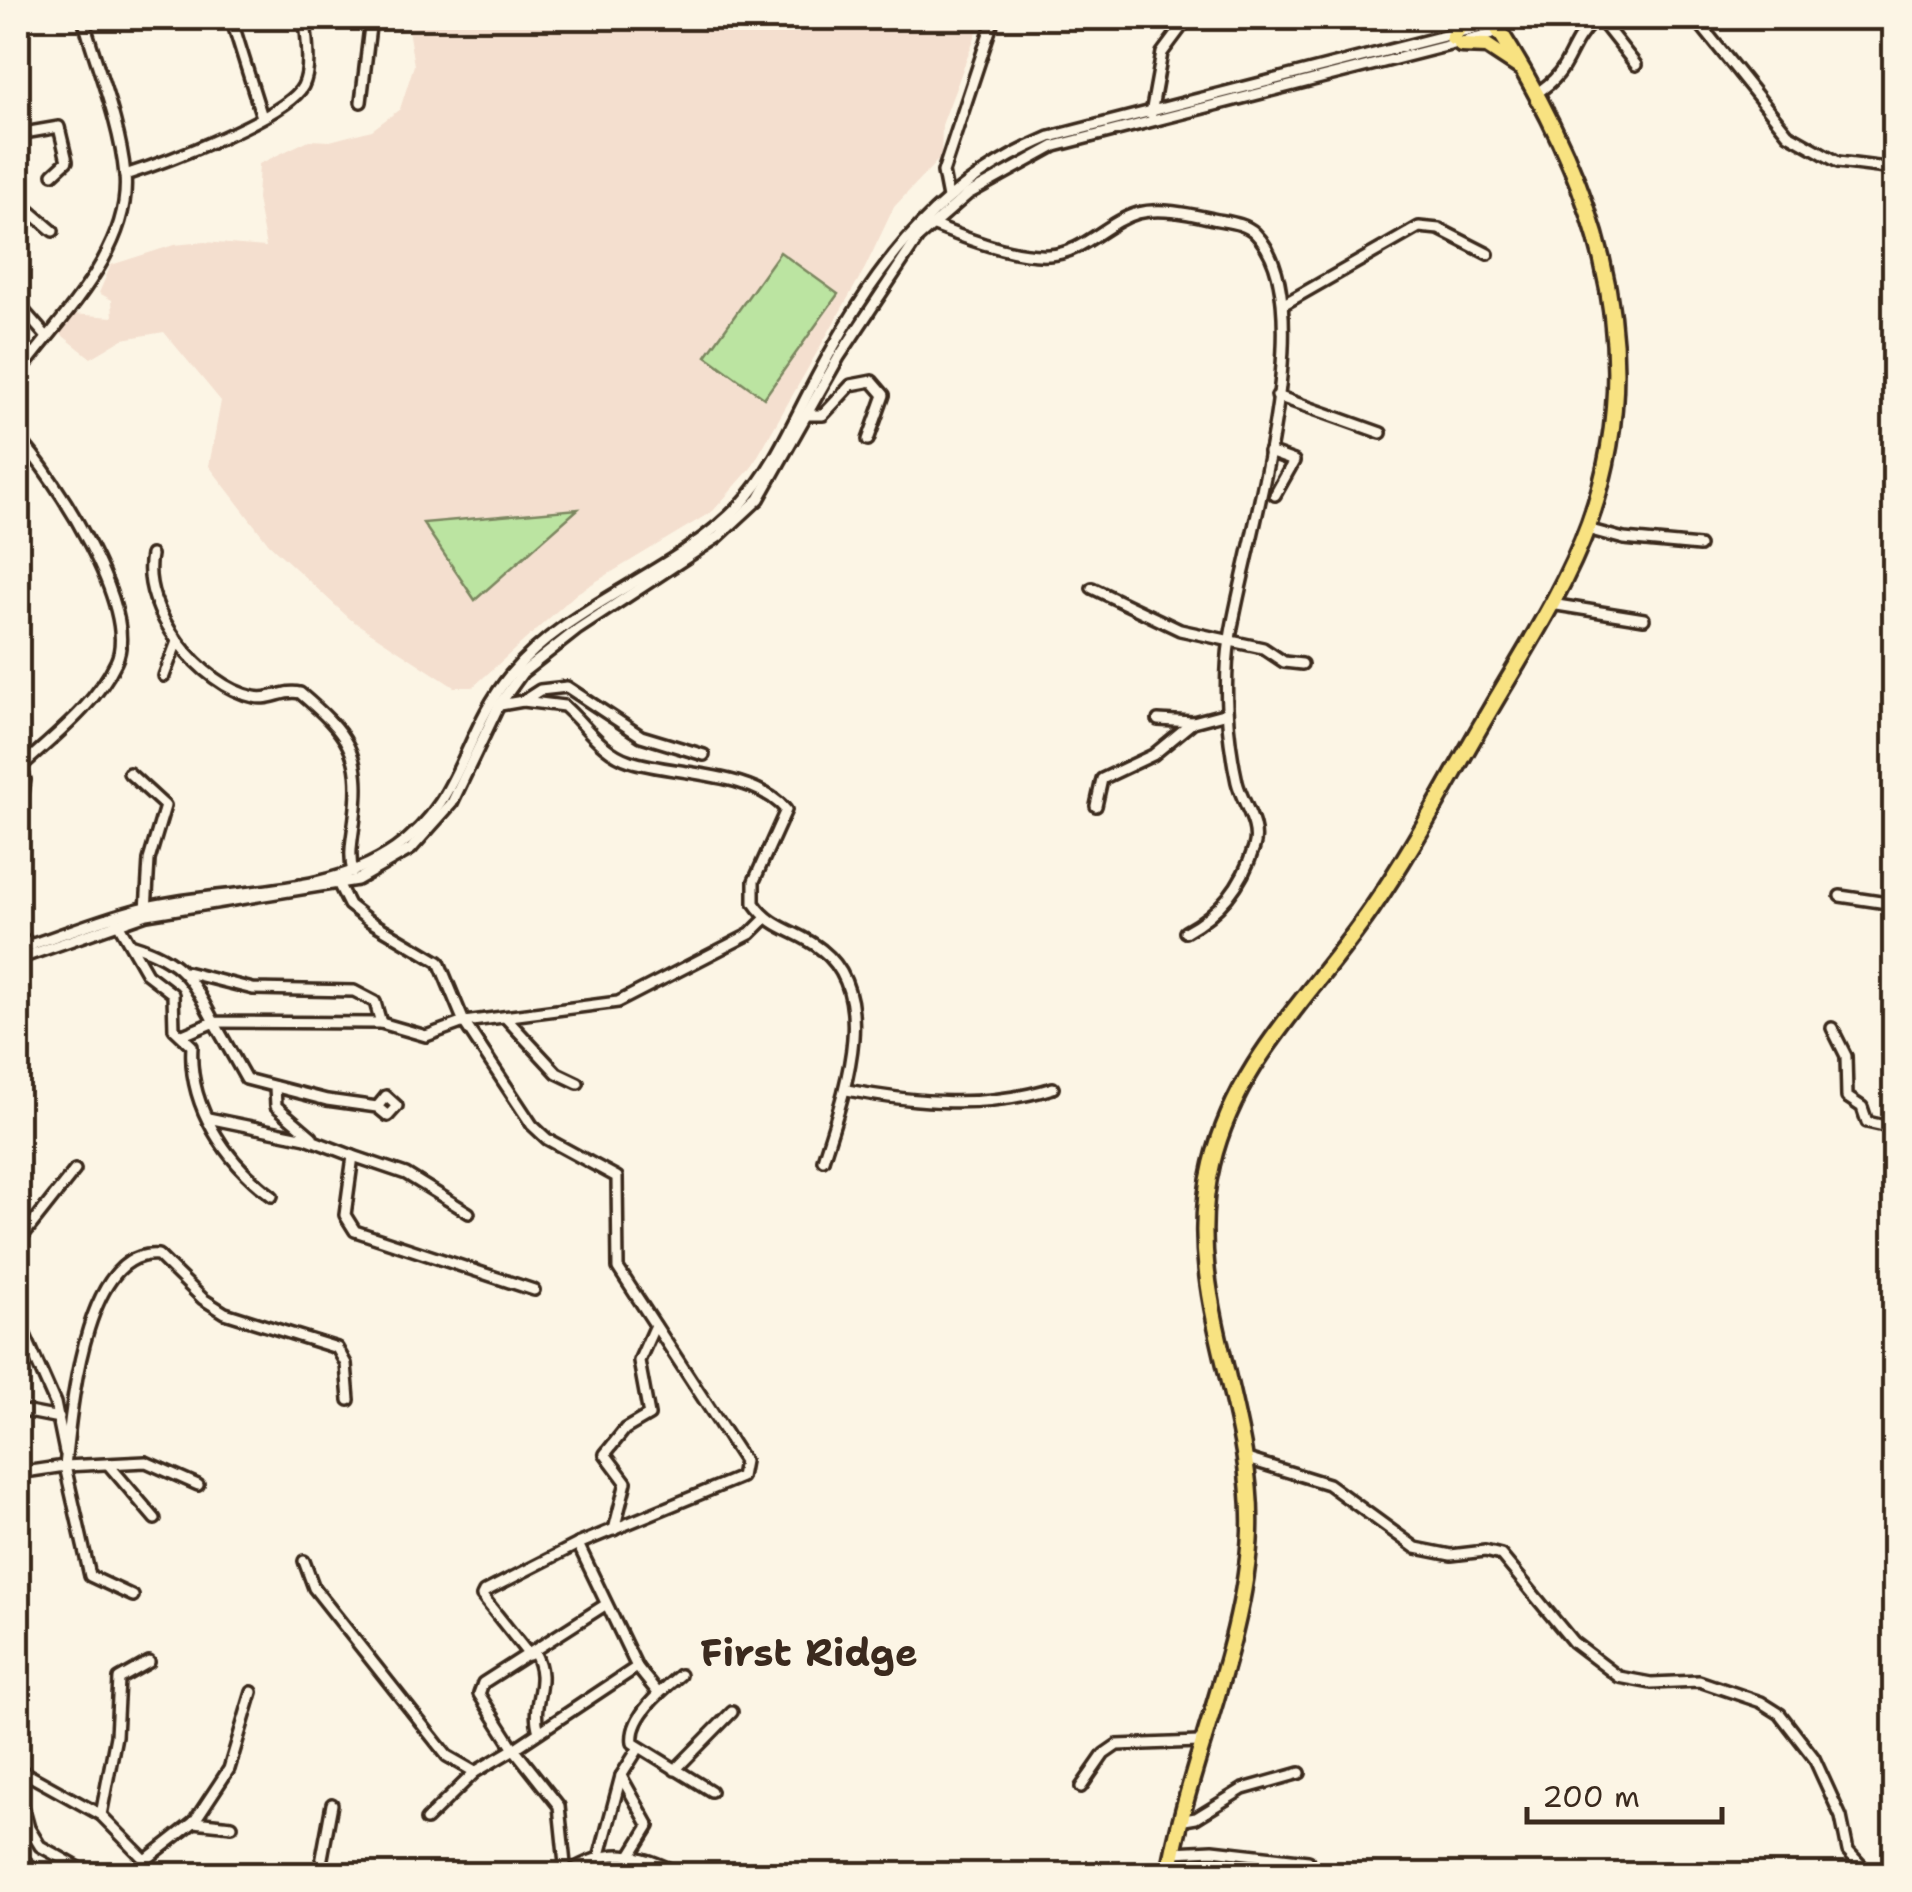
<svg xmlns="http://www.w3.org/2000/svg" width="1912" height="1892" font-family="'Shantell Sans',sans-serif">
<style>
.built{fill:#f4dfcf}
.green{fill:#bbe4a1;stroke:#7b8760;stroke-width:2.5}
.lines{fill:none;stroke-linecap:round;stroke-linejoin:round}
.minor-casing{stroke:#3b2a1e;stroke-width:16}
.highway-casing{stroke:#3b2a1e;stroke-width:21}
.minor{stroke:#fcf5e5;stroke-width:9}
.highway{stroke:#f8e281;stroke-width:14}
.labels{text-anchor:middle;stroke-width:8;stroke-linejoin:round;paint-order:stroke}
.district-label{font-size:38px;font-weight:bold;fill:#3b2a1e;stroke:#fcf5e5}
</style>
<rect width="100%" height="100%" fill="#fcf5e5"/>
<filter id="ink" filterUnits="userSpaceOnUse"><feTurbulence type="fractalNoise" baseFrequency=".01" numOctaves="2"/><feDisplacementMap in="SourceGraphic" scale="20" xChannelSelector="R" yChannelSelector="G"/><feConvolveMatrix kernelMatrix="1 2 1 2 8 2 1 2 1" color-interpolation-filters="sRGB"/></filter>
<g filter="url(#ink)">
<path class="built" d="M 406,18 L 982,18 L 942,125 L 941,157 L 894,207 L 865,268 L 751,468 L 713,511 L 577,593 L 473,687 L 454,687 L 350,619 L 269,544 L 209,466 L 221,401 L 164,332 L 123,339 L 91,358 L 58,332 L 72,314 L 113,317 L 112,300 L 99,293 L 111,265 L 174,245 L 204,242 L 266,247 L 257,199 L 259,164 L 309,140 L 330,141 L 372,130 L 400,109 L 414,65 Z"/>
<g class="green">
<path d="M 780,252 L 838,294 L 764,398 L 706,356 Z"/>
<path d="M 578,509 L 475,600 L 423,523 Z"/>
</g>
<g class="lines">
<defs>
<g id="minor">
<path d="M 231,18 L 262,117"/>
<path d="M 1695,18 L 1788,134 L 1838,162 L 1894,169"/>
<path d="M 1535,94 C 1574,70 1564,50 1593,21 L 1602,22 L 1636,65"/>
<path d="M 361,102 L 371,18"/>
<path d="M 1151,114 L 1162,53 L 1188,18"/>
<path d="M 18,134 L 59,127 L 67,161 L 53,174"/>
<path d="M 125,175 C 160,164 287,117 303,86 C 312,68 306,37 305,18"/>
<path d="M 948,198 L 943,172 L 994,18"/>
<path d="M 18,201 L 53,231"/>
<path d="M 932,225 C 965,238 1013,257 1049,255 C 1084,253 1106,222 1138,213 C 1161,207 1190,214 1213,219 C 1227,222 1245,223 1255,233 C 1326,302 1243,550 1230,639 C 1223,684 1227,737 1237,782 C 1242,803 1261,825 1254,847 C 1242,886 1220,913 1185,932"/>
<path d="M 18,304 L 46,336"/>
<path d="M 1284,304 L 1419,227 L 1439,229 L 1488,254"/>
<path d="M 18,375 C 59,319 132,250 125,175 C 120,122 97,68 83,18"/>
<path d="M 1277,396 L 1381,433"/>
<path d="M 808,415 L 823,415 L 851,385 L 872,381 L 884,395 L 868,440"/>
<path d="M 18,437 C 54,476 141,610 116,662 C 96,704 57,734 23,765"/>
<path d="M 1269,452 L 1294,461 L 1275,495"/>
<path d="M 1587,529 L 1624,539 L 1699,546"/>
<path d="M 151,555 C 140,610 201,686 254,697 C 271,701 284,689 300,693 C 347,733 363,753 355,816 C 353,836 348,853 353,872"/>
<path d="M 1092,588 L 1180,630 L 1263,648 L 1284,662 L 1302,664"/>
<path d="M 1551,604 L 1644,619"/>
<path d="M 164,676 L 176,644"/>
<path d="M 523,701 L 540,690 L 567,687 L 641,736 L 704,755"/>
<path d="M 500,705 L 523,701 L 564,706 C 585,724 601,752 630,761 C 673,775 754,771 786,810 L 754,881 L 754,903 C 773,931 798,930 822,950 C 882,997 841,1101 823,1160"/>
<path d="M 1158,720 L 1193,722"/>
<path d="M 18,755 L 25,780 L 18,827"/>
<path d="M 129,773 L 165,806 L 149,860 L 146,911"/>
<path d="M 1096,806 L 1102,779 L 1153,755 L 1193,722 L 1227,713"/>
<path d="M 339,885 L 349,905 L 368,920 L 439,962 L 464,1022 L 532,1125 L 547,1139 L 617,1177 L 618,1268 L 744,1461 L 741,1477 L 578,1544 L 637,1667 L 514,1749 L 559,1806 L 566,1874"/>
<path d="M 1840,896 L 1894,904"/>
<path d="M 116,920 L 147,974 L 173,994 L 174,1029 L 192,1046 C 188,1106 226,1162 272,1196"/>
<path d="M 18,936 L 32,945"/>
<path d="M 133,945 C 182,960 191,978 214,1022 L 381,1023 L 426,1036 L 464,1022 L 618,1002 L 750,934 L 765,919"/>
<path d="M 18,949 C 60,936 103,917 147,907 C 227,888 325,898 395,849 C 462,803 463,732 510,675 C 572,601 675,574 741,504 C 771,472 790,428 811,388 C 869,277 929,187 1050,137 L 1495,23"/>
<path d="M 18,959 L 147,914 L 357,880 L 411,849 L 452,803 L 499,705 L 522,673 L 578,629 L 718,537 L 759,499 L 839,357 L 918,238 L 968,194 L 1055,146 L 1501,32"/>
<path d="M 186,972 L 253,989 L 354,991 L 375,1002 L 381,1023"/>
<path d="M 505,1017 L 557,1073 L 578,1083"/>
<path d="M 1832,1028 L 1846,1056 L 1847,1097 L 1862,1107 L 1867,1122 L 1889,1127 L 1894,1133"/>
<path d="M 183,1035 L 214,1022 L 246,1079 L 327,1100 L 377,1107 L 388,1116 L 397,1106 L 386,1096 L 377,1107"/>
<path d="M 275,1087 L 276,1106 L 312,1137"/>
<path d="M 847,1090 C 916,1103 985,1109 1053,1088"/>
<path d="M 208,1118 L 306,1138 L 353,1156 L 345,1215 L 355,1231 L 534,1290"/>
<path d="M 353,1156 L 406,1174 L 469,1213"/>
<path d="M 18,1242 L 75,1170"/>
<path d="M 18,1319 L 55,1403 L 65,1452"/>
<path d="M 18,1410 L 59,1418"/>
<path d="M 1247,1459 L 1328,1484 L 1416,1548 L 1451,1555 L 1485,1551 L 1501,1555 L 1573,1642 L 1619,1677 L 1651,1683 L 1699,1681 L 1761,1702 L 1780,1714 L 1814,1758 L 1841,1817 L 1848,1851 L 1869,1874"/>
<path d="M 108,1464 L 155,1519"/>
<path d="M 18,1473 L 65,1466 L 90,1576 L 133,1596"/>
<path d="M 198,1485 L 146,1462 L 65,1466 C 71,1415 83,1248 158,1255 L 203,1299 L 225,1313 L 337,1348 L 346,1364 L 349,1400"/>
<path d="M 614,1530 L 626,1482 L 605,1454 L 625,1429 L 649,1415 L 639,1361 L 655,1325"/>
<path d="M 304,1561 L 314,1588 L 447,1756 L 475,1772"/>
<path d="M 534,1652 C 552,1684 529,1701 539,1732"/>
<path d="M 529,1655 L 482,1596 L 484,1592 L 578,1544"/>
<path d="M 637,1667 L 658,1693"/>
<path d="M 680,1675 C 662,1690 629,1717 633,1743 L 711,1791"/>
<path d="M 18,1769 L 101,1815 L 159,1874"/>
<path d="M 675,1770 L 732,1712"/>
<path d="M 621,1776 L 649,1826 L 631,1855"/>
<path d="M 1081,1787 L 1104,1754 L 1117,1745 L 1199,1742"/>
<path d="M 18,1788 L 29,1828 L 40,1846 L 90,1874"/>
<path d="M 101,1815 L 116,1736 L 119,1679 L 149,1662"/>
<path d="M 426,1820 L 475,1772 L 514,1749 L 479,1694 L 483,1683 L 605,1605"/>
<path d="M 1179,1821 L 1196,1818 L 1243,1789 L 1300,1773"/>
<path d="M 194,1822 L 229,1769 L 252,1692"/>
<path d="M 1173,1852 L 1213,1850 L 1308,1861 L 1311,1874"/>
<path d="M 600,1855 L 621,1776 L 638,1749"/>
<path d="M 18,1856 L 41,1874"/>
<path d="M 147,1859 L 194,1822 L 232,1826"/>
<path d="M 567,1873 C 612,1845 635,1853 681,1874"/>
<path d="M 319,1874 L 332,1804"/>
</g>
<g id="highway">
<path d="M 1453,38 L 1464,18"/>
<path d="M 1461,45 L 1487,46 L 1519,67"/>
<path d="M 1169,1874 C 1188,1762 1246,1642 1250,1531 C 1254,1405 1181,1291 1212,1164 C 1237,1059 1313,995 1371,910 C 1415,846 1451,776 1490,710 C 1525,650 1565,589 1589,523 C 1654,341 1591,172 1491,18"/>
</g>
</defs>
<use href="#minor" class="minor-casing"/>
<use href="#highway" class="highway-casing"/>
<use href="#minor" class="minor"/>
<use href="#highway" class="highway"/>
</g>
</g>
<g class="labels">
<g class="district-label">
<text x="809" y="1666">First Ridge</text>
</g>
</g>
<rect width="1912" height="1892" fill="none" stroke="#fcf5e5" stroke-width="60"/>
<rect x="30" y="30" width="1852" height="1832" fill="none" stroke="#3b2a1e" stroke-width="4" filter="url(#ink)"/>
<path d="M1527 1807v15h195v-15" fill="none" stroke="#3b2a1e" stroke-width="5"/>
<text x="1542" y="1807" font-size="30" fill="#3b2a1e" stroke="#fcf5e5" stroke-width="8" paint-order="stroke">200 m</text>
</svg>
